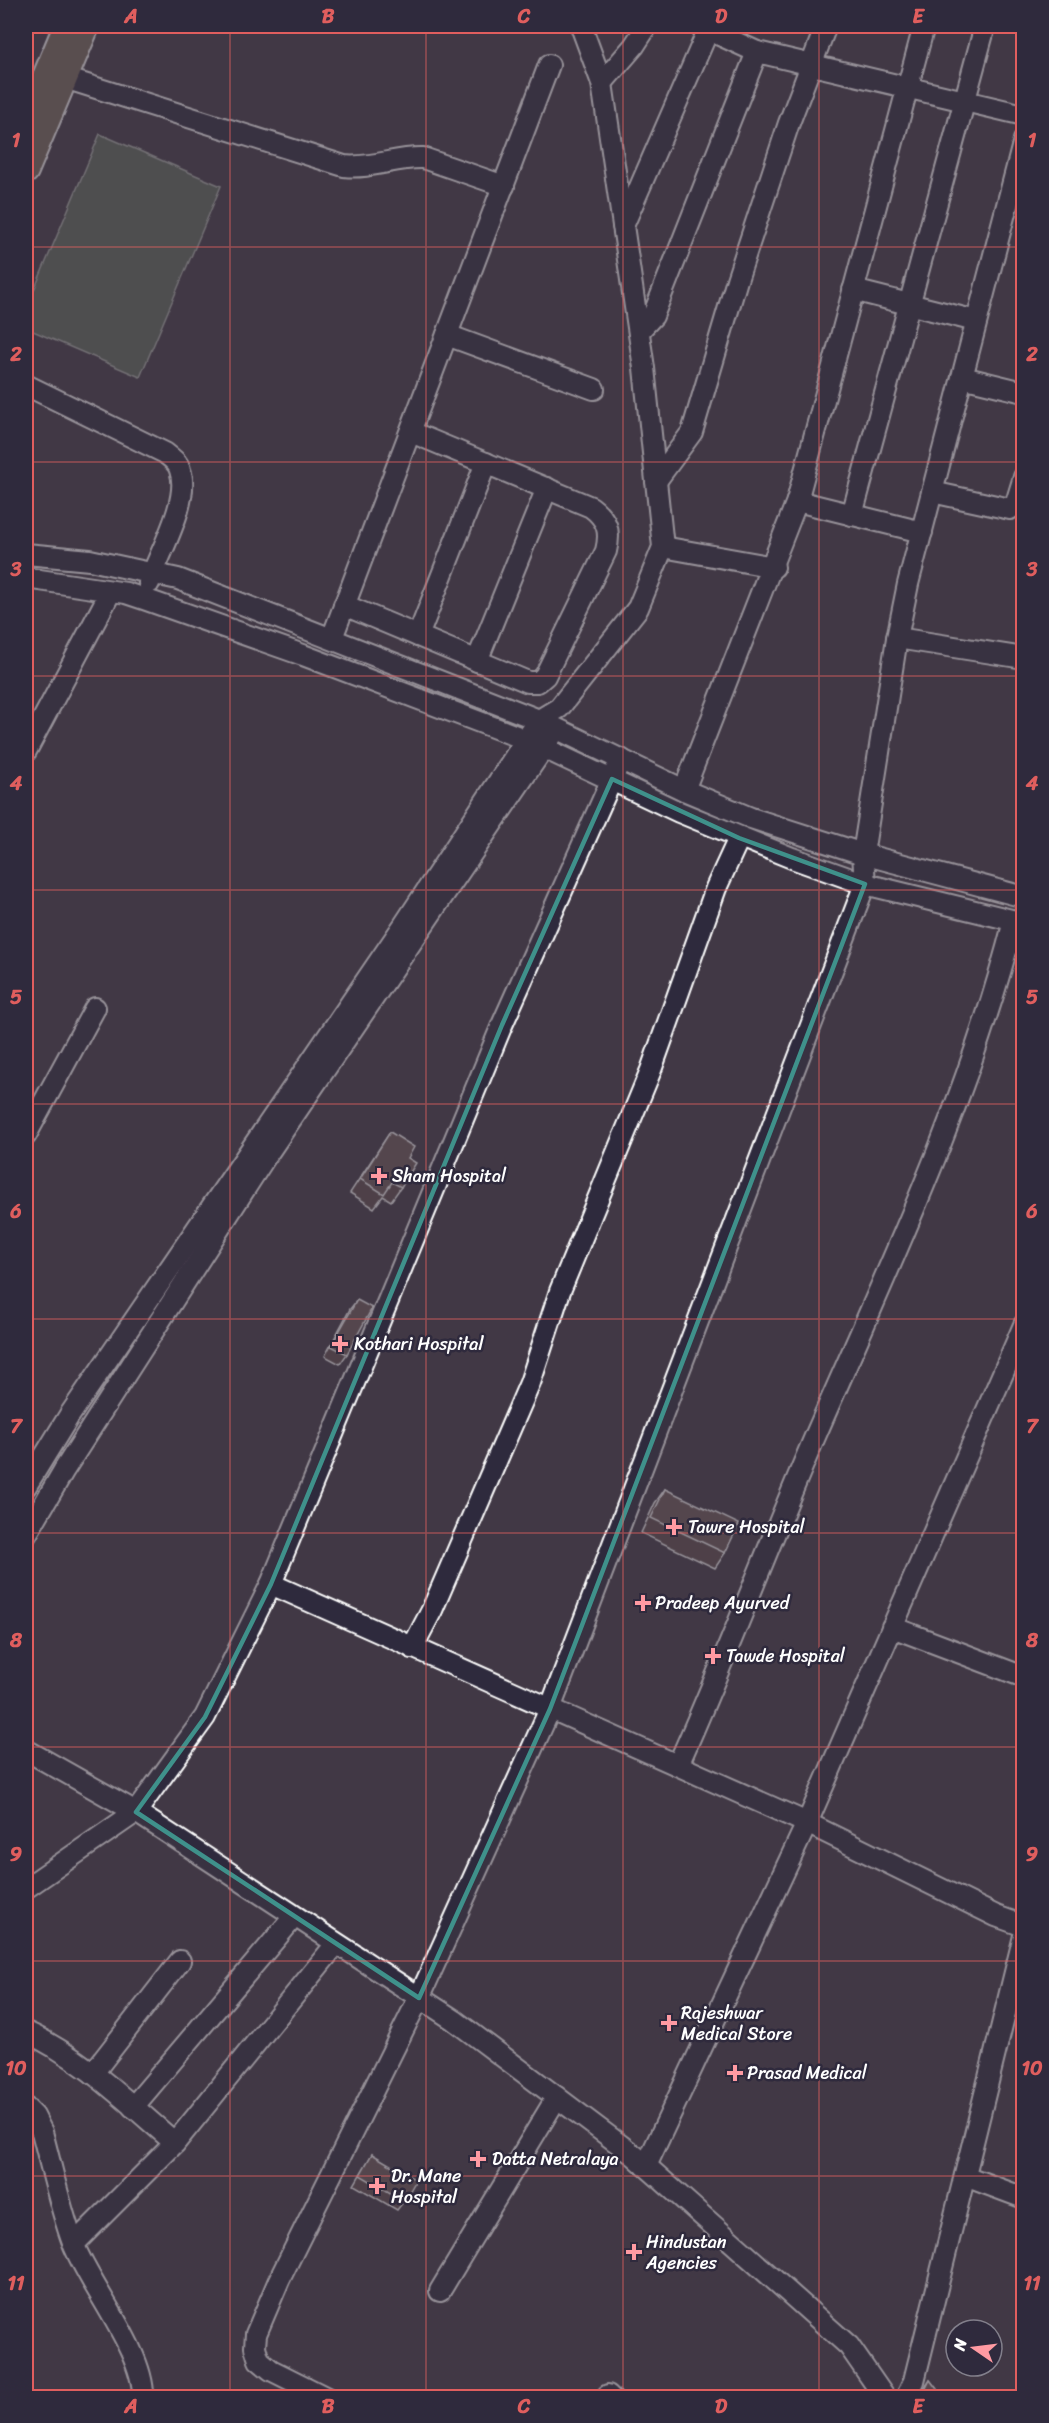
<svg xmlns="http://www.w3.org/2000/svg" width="1049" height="2423" font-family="Sriracha,sans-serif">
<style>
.green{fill:#5d675b;stroke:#aeb3ad;stroke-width:1.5}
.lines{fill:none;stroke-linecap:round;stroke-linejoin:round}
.minor-casing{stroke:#fff;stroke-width:24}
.major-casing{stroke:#fff;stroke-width:28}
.minor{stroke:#2f2a3d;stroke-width:20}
.major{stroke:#77695c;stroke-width:24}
.wall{fill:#5d4c4d;stroke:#fff;stroke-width:1.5}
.building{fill:#6c5859;stroke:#fff;stroke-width:1.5}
.marked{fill:none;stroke:#3f918b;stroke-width:4.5;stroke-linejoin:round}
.grid{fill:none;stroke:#e05e5e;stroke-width:1.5;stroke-opacity:0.55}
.poi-dot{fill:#ff9aa2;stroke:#2f2a3d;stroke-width:2}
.labels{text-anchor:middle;stroke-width:5;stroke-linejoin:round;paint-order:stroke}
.poi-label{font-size:18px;fill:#fff;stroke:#2f2a3d;text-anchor:start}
.neatline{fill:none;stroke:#e05e5e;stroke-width:2}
.grid-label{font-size:20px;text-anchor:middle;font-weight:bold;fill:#e05e5e}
</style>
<rect width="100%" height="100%" fill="#413845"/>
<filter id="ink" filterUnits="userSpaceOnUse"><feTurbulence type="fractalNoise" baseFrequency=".0167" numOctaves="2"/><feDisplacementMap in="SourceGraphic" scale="12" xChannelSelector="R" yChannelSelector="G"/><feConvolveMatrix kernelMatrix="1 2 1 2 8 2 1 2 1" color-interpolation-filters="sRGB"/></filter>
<g filter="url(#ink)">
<path class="green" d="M 100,134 L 221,186 L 140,377 L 26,328 L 26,309 Z"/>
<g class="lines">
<defs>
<g id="minor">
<path d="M 700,26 L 757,52 L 1024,115"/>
<path d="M 52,74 L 344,166 C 372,169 396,157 423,158 L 504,186"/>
<path d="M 602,83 L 634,46 L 647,26"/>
<path d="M 623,226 L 710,26"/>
<path d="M 853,290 L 976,321"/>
<path d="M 639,331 L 653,316 L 757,52"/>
<path d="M 447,335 L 594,389"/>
<path d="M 962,377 L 1024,392"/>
<path d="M 26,385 L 165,453 C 171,458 178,462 180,470 C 191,500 159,553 149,583"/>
<path d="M 656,481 L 692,432 L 737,280 L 789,123 L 826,26"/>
<path d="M 932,492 L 1010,509 L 1016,503 L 1024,477"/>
<path d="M 797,501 L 922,532"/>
<path d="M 852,515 L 985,26"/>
<path d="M 663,547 L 774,567"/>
<path d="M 26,554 L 90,560 L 178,579 L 539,720 L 684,790 L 751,818 L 863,854 L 1024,897"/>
<path d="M 26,578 L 126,593 L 144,599 L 303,655 L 527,740 L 679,812 L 792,858 L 865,884 L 1024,923"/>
<path d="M 344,605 L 528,682 L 538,682 L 545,676 L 606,551 C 611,531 607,519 591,507 L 411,432"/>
<path d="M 418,636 L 486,463"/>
<path d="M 332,638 L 549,65"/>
<path d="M 897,638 L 1024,658"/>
<path d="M 477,661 L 547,488"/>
<path d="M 26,751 L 111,591"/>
<path d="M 684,790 L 797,501 L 924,26"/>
<path d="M 26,1135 L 95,1008"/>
<path d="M 26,1486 L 69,1416 L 404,925 L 539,720 L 559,708 L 638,608 L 663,547 L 644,368 L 602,83 L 581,26"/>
<path d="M 26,1535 L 64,1470 L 264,1159 L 551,737"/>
<path d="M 271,1584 L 807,1823 L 996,1916 L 1024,1926"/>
<path d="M 892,1627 L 1024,1677"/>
<path d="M 412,1648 L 432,1610 L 530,1383 L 560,1291 L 651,1070 L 716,888 L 739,838"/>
<path d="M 26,1750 L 136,1812 L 454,2020 L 635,2156 L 849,2346 L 885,2398"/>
<path d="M 678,1765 C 727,1656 769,1543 817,1432 C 890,1265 969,1098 1014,921"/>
<path d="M 26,1888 L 136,1812 L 205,1717 L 271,1584 L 502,1025 L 621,759"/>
<path d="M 26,2032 C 82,2057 128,2103 175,2143"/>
<path d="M 93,2073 L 180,1961"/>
<path d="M 133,2107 L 294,1917"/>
<path d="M 26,2108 L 34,2116 L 42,2132 C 52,2169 60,2208 73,2243 C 90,2287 145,2353 143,2398"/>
<path d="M 646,2166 L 807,1823 L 1024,1325"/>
<path d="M 965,2176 L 1024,2198"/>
<path d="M 74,2244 L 175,2143 L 336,1944"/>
<path d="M 440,2291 L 557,2097"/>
<path d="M 608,2395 L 611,2398"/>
<path d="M 327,2398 L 271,2370 L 259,2360 L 255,2347 L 256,2334 L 279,2280 L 419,1998 L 550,1709 L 865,884 L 863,854 L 897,638 L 908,584 L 1024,140"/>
<path d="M 906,2398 L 914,2381 L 1024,1936"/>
</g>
<g id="major">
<path d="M 26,122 L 66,26"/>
<path d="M 26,171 L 87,26"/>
</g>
</defs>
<use href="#minor" class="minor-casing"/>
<use href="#major" class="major-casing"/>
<use href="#minor" class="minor"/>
<use href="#major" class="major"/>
</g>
<g class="wall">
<path d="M 390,1132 L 408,1158 L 401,1187 L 391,1201 L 383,1196 L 374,1208 L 350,1193 Z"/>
<path d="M 357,1300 L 347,1354 L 340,1364 L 325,1356 L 350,1309 Z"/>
<path d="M 665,1489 L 725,1553 L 715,1568 L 641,1533 L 655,1503 Z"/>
<path d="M 372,2154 L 404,2201 L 397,2210 L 354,2185 Z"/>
<path d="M 930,2380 L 943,2397 L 920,2397 L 923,2390 Z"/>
</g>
<g class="building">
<path d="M 390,1132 L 414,1147 L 408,1158 L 416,1163 L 401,1187 L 392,1182 L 384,1194 L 360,1179 Z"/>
<path d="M 357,1300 L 372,1308 L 347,1354 L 331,1346 Z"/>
<path d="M 665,1489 L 739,1524 L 725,1553 L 651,1518 Z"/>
<path d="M 372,2154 L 416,2180 L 404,2201 L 360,2175 Z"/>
<path d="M 930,2380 L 943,2397 L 919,2397 L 923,2394 Z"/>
</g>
</g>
<path d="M0 0H1049V2423H0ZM 612,779 L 739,838 L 865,884 L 550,1709 L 419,1998 L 136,1812 L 205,1717 L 271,1584 L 502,1025 Z" fill="#413845" fill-opacity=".55" fill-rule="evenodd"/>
<path class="marked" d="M 612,779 L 739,838 L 865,884 L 550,1709 L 419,1998 L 136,1812 L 205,1717 L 271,1584 L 502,1025 Z"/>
<path class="grid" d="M 230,26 L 230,2398M 426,26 L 426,2398M 623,26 L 623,2398M 819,26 L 819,2398M 26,247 L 1024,247M 26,462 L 1024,462M 26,676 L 1024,676M 26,890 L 1024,890M 26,1104 L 1024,1104M 26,1319 L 1024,1319M 26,1533 L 1024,1533M 26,1747 L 1024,1747M 26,1961 L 1024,1961M 26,2176 L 1024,2176"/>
<g class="poi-dot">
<path d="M376 1167h6v6h6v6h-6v6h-6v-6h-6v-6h6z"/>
<path d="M337 1335h6v6h6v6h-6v6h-6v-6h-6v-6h6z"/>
<path d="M671 1518h6v6h6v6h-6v6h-6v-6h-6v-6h6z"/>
<path d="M640 1594h6v6h6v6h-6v6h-6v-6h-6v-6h6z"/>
<path d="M710 1647h6v6h6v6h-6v6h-6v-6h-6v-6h6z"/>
<path d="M666 2014h6v6h6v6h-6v6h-6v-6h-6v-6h6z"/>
<path d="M732 2064h6v6h6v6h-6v6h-6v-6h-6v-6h6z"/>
<path d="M475 2150h6v6h6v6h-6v6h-6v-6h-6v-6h6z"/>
<path d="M374 2177h6v6h6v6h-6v6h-6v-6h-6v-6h6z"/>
<path d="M631 2243h6v6h6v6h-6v6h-6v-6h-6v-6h6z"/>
</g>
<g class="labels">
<g class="poi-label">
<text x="392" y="1182">Sham Hospital</text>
<text x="354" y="1350">Kothari Hospital</text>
<text x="688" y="1533">Tawre Hospital</text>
<text x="655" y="1609">Pradeep Ayurved</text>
<text x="726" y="1662">Tawde Hospital</text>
<text x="681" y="2019">Rajeshwar<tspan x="681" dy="21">Medical Store</tspan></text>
<text x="747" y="2079">Prasad Medical</text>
<text x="492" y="2165">Datta Netralaya</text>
<text x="391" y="2182">Dr. Mane<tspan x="391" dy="21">Hospital</tspan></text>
<text x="646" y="2248">Hindustan<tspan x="646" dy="21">Agencies</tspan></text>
</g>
</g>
<rect width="1049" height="2423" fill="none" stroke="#2f2a3d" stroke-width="66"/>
<g transform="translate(974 2348) rotate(284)"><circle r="28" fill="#2f2a3d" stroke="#827f8b" stroke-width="1.5"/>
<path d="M0-4.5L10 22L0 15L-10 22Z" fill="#ff9aa2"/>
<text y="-9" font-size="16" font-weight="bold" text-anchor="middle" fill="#ffffff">N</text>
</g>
<rect x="33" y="33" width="983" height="2357" class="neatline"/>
<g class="grid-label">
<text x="131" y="23">A</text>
<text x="328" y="23">B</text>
<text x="524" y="23">C</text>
<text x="721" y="23">D</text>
<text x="918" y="23">E</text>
<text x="16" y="147">1</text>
<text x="1032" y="147">1</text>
<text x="16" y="361">2</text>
<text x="1032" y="361">2</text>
<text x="16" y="576">3</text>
<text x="1032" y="576">3</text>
<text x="16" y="790">4</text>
<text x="1032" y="790">4</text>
<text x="16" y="1004">5</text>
<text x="1032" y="1004">5</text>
<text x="16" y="1218">6</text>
<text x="1032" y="1218">6</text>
<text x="16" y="1433">7</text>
<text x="1032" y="1433">7</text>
<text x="16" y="1647">8</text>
<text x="1032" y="1647">8</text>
<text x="16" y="1861">9</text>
<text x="1032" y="1861">9</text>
<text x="16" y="2075">10</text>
<text x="1032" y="2075">10</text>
<text x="16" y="2290">11</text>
<text x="1032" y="2290">11</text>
<text x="131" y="2413">A</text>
<text x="328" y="2413">B</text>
<text x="524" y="2413">C</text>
<text x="721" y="2413">D</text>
<text x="918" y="2413">E</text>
</g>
</svg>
